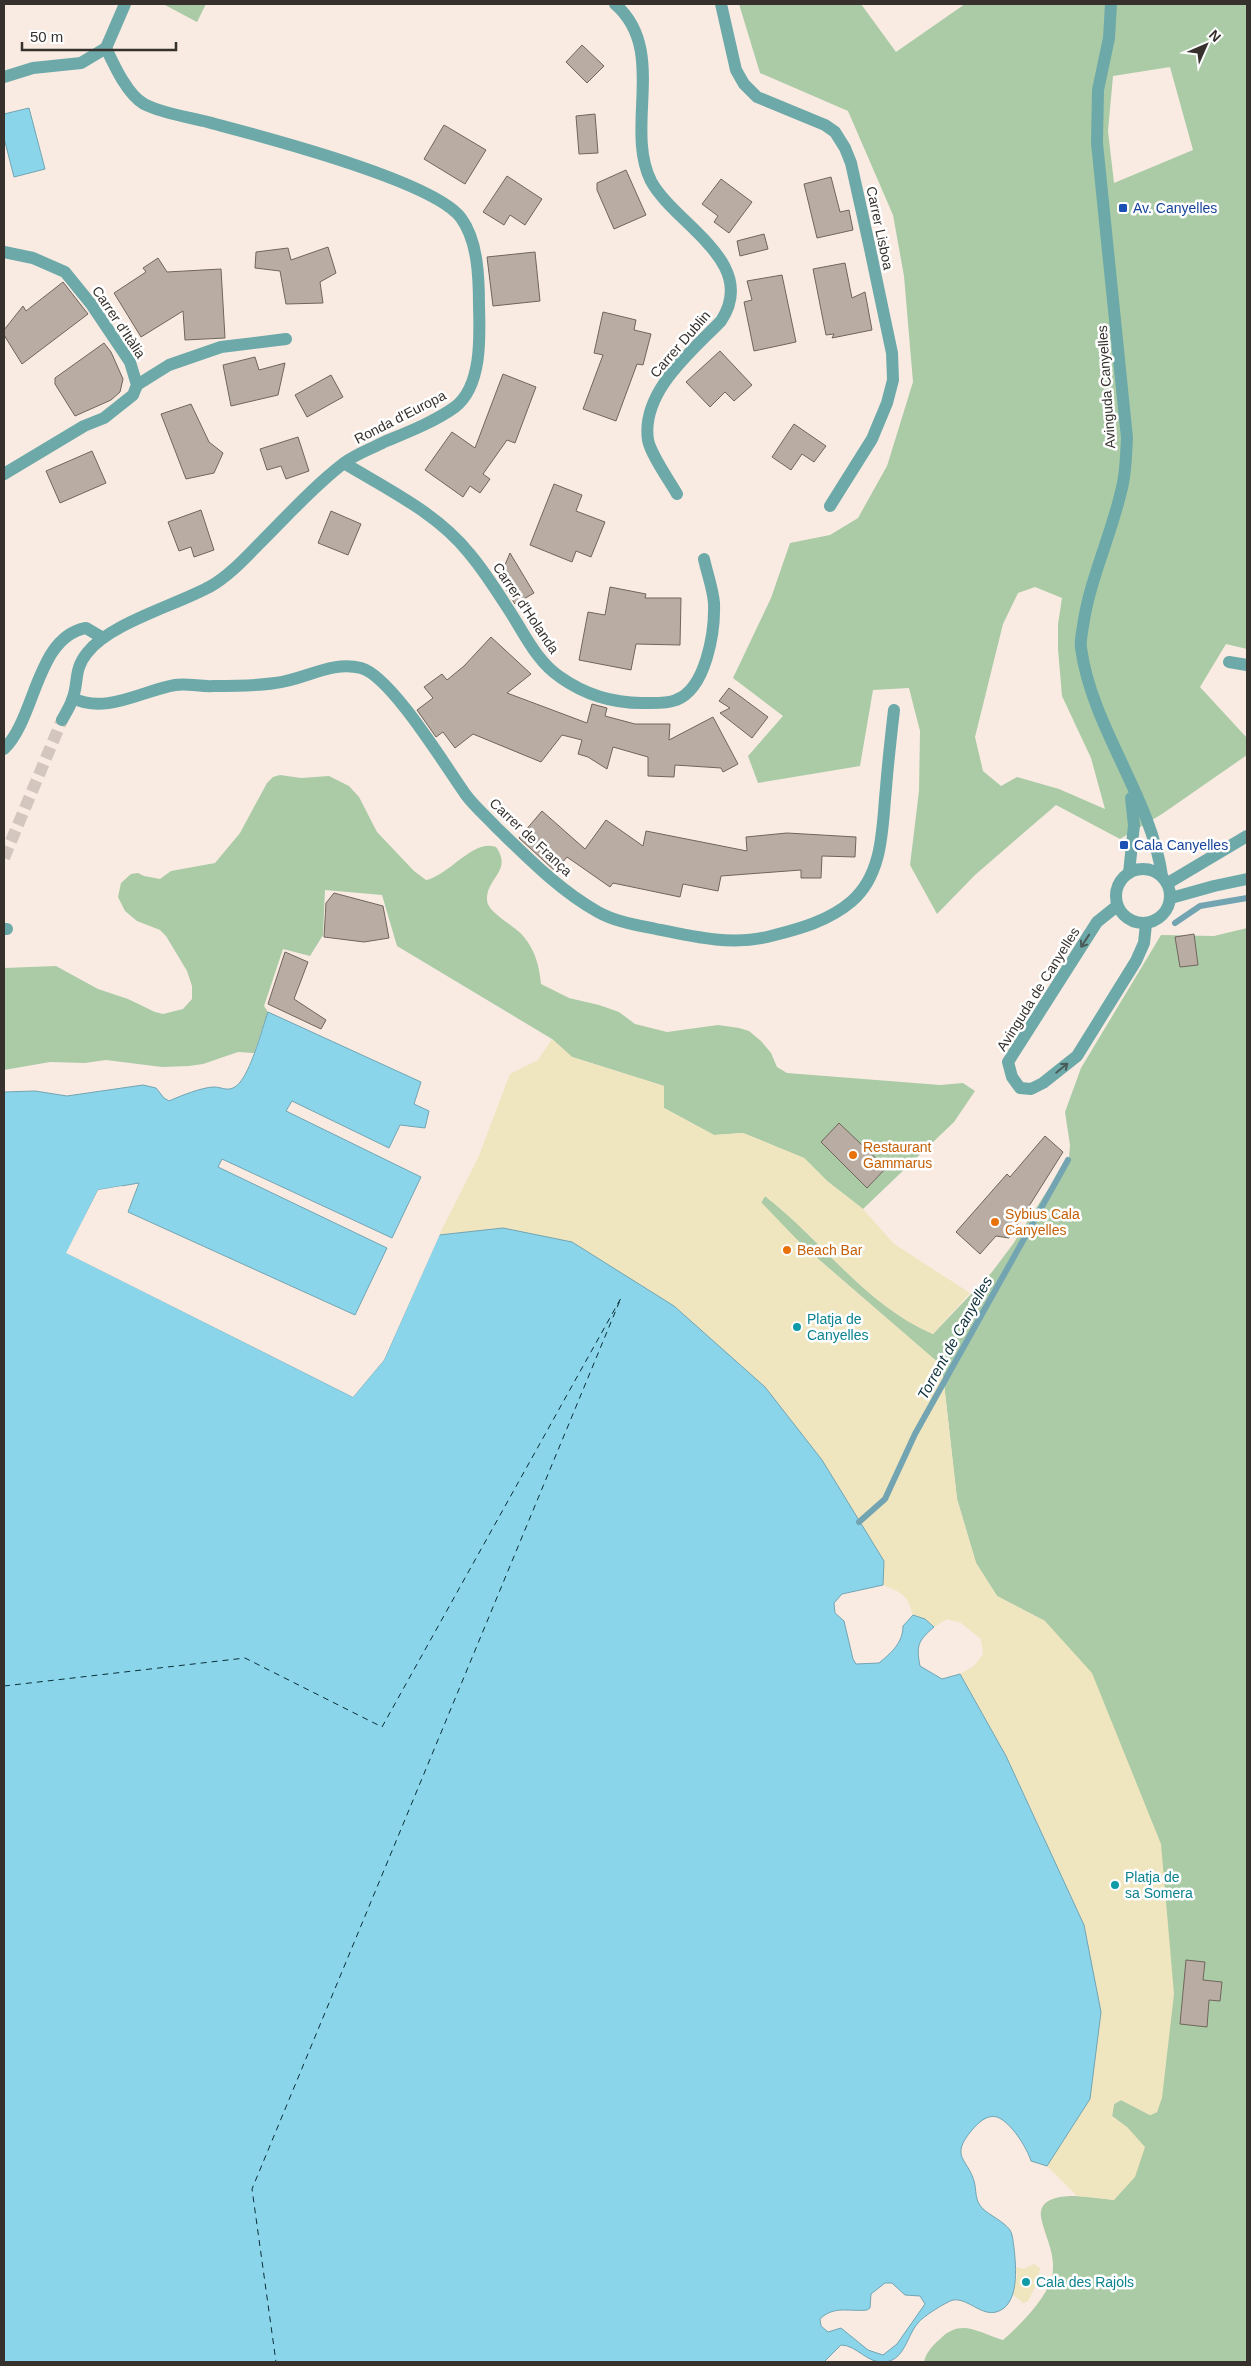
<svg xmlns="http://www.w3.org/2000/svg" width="1251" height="2366" font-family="Arial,sans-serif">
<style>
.green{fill:#aacba6;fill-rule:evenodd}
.sand{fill:#efe5bf}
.water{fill:#8bd5eb;stroke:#72a4b2;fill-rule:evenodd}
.pier{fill:#f9ebe2}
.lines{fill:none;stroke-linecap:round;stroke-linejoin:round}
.stream{stroke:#72a4b2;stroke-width:6}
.ferry{stroke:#0a2f39;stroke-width:1;stroke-dasharray:6 5;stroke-linecap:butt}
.building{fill:#b9ada3;stroke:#70655c}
.minor-tunnel{stroke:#d2c6be;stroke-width:12;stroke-dasharray:12 6;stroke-linecap:butt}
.minor{stroke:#6da9a8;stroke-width:12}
.oneway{stroke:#495b58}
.transit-dot{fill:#1a4fb4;stroke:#fff;stroke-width:2}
.food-dot{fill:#e8710a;stroke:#fff;stroke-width:2}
.culture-dot{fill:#0f9aa8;stroke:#fff;stroke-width:2}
.labels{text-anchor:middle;stroke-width:5;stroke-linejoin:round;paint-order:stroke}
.transit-label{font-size:14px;fill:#164399;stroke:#fff;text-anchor:start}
.street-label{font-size:14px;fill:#36312d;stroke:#fff}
.food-label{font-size:14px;fill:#c56008;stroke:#fff;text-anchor:start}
.culture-label{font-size:14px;fill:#0d838f;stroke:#fff;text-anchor:start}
.water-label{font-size:15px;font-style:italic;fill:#0a2f39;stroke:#fff}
</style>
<rect width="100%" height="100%" fill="#f9ebe2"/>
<g class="green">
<path d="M 163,4 L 206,4 L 197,22 Z"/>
<path d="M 739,4 L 861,4 L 896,52 L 965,4 L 1247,4 L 1247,649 L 1226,644 L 1200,687 L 1247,738 L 1247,755 L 1162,814 L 1120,839 L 1056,805 L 975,875 L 937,914 L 910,865 L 919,791 L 920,731 L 909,688 L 873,690 L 860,766 L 758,783 L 748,756 L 783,716 L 733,678 L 771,598 L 790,543 L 830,535 L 858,518 L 887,466 L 913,382 L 904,276 L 893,215 L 848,111 L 760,73 ZM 1170,67 L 1193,150 L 1114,183 L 1108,131 L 1113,76 ZM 1035,587 L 1062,598 L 1058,624 L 1058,649 L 1062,696 L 1091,758 L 1105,809 L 1059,789 L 1017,777 L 1001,786 L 983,771 L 975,737 L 1003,624 L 1018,593 Z"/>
<path d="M 280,775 L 301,778 L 329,776 L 349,786 L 359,797 L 377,832 L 414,871 L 426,880 C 448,876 474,838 496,847 C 513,871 486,878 487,900 C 487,913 515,925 524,937 C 536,952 539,966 541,984 L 569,998 L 599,1005 L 619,1012 L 635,1024 L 667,1032 L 718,1025 L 739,1028 L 749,1031 L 761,1041 L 771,1053 L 777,1067 L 787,1073 L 940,1085 L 963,1083 L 975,1091 L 954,1122 L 863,1209 L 827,1181 L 804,1158 L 743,1133 L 714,1135 L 664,1108 L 664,1086 L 572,1057 L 552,1039 L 397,946 L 382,895 L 325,890 L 323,935 L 310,956 L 283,949 L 264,1006 L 268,1012 L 254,1053 L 238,1052 L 203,1064 L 189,1066 L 162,1067 L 106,1060 L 85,1063 L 50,1062 L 4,1070 L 4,968 L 56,966 L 98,989 L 128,999 L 155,1012 L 163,1014 L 183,1009 L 192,999 L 192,986 L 187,971 L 166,936 L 160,930 L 137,921 L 125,911 L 118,897 L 121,883 L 131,874 L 138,873 L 144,876 L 160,879 L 171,871 L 215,863 L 240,833 L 267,783 L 273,777 Z"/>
<path d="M 1247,928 L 1247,2362 L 924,2362 C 926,2353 932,2346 939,2340 C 961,2317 978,2333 1003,2340 C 1020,2325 1053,2293 1053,2269 C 1054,2250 1044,2234 1041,2217 C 1037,2186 1098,2198 1114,2200 L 1128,2128 L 1112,2116 L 1114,2104 L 1121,2100 L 1150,2115 L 1157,2112 L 1045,1621 L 997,1596 L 976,1563 L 957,1499 L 942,1366 L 802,1245 L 761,1203 L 765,1196 C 822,1240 865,1305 933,1334 L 992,1272 L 1013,1244 L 1069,1157 L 1070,1145 L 1065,1112 L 1081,1068 L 1161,935 L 1214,936 Z"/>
</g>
<g class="sand">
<path d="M 552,1039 L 572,1057 L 664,1086 L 664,1108 L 714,1135 L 743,1133 L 804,1158 L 827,1181 L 863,1209 L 894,1244 L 970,1293 L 933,1334 C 865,1305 822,1240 765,1196 L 761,1202 L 802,1245 L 942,1366 L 957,1499 L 976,1563 L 997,1596 L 1045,1621 L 1092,1673 L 1161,1844 L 1174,1994 L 1162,2098 L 1157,2112 L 1150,2115 L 1121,2100 L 1114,2104 L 1112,2116 L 1128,2128 L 1145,2147 L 1135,2177 L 1114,2200 L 1077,2196 L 1047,2166 L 1090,2099 L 1045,1839 L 1006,1756 L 960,1674 L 974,1666 L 983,1654 L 981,1639 L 961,1623 L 947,1619 L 934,1627 L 925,1619 L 913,1615 C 907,1594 902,1593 883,1585 L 884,1561 L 859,1522 L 503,1228 L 439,1235 L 478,1158 L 510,1074 L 538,1060 Z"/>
<path d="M 1034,2264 L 1040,2268 C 1038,2280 1034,2292 1027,2302 L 1023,2303 L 1012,2294 L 1017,2276 L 1016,2267 L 1024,2269 Z"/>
</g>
<g class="water">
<path d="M 29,108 L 45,169 L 14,177 L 4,138 L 4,114 Z"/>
<path d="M 268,1012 L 421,1082 L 414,1104 L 429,1111 L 425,1128 L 400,1125 L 389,1148 L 292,1101 L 286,1111 L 421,1177 L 392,1238 L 222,1159 L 218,1167 L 387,1248 L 355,1315 L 128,1212 L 139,1183 L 98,1190 L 67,1253 L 353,1397 L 384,1360 L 439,1235 L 503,1228 L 572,1242 L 674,1306 L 765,1387 L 822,1460 L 884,1561 L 883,1585 L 842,1594 L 834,1603 L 835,1613 L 844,1621 L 853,1659 L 856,1664 L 879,1663 C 891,1653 903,1643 903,1626 L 913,1615 L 925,1619 L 934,1627 C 918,1641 916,1645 920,1666 L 942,1679 L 960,1674 L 1006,1756 L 1084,1925 L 1101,2012 L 1090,2099 L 1047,2166 L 1031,2161 C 1027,2148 1011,2122 997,2117 C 987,2114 978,2123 972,2130 C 949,2157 968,2159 974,2181 C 977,2191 974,2200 983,2209 C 991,2216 1003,2221 1010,2230 C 1013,2235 1013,2242 1014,2248 C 1016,2266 1020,2306 996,2312 C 981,2316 968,2298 953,2300 C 946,2302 922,2317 918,2323 C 907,2335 905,2360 885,2362 C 867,2364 857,2345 841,2345 L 824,2362 L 4,2362 L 4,1092 L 35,1091 L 67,1096 L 143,1085 L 156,1088 L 164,1098 L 169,1101 C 180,1096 203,1087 214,1087 C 221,1087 226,1091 233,1088 C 249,1082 262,1028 268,1012 ZM 885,2283 L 892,2283 L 905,2295 L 920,2296 L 925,2304 L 897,2344 L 883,2355 L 868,2350 L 841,2328 L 828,2332 L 821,2326 L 820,2319 C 834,2305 850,2312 867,2310 L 870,2308 L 871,2294 Z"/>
</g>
<path class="pier" d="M 122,1186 L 121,1189 L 100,1193 L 70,1252 L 352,1394 L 382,1359 L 437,1234 L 441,1232 L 384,1360 L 353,1397 L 66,1253 L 98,1190 Z"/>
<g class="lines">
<g class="stream">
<path d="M 1175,923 L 1200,906 L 1247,898"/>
<path d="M 859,1522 L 885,1499 L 915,1434 L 1068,1160"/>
</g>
<path class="ferry" d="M 4,1686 L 245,1658 L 382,1727 L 621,1298 L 252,2189 L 276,2362"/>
</g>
<g class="building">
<path d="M 582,45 L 604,66 L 587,83 L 566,62 Z"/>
<path d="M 595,114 L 598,153 L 579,154 L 576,116 Z"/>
<path d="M 444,125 L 486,150 L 465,184 L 424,159 Z"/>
<path d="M 626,170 L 646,215 L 614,229 L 597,190 L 597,183 Z"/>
<path d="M 507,176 L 542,199 L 525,225 L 510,215 L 504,225 L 483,212 Z"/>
<path d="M 831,177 L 840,212 L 849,210 L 853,230 L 817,238 L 804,184 Z"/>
<path d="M 721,179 L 752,202 L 729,233 L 714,222 L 718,216 L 702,204 Z"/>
<path d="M 764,234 L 768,249 L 740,256 L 737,241 Z"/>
<path d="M 328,247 L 336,273 L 320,282 L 323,303 L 286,304 L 280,271 L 255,268 L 256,252 L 288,248 L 291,260 Z"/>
<path d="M 535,252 L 540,301 L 493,306 L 487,257 Z"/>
<path d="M 158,258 L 167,272 L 221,269 L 225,338 L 185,340 L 183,311 L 141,337 L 114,293 L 146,272 L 143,268 Z"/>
<path d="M 845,263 L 852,298 L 865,292 L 872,330 L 832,338 L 834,334 L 826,335 L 813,269 Z"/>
<path d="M 782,275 L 796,342 L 754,351 L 744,302 L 752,300 L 747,281 Z"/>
<path d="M 63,282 L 88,314 L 22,364 L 4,335 L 4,330 L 23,306 L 26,311 Z"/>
<path d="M 603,312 L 636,320 L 634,330 L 651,334 L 643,365 L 637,364 L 616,421 L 583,409 L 603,355 L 594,353 Z"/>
<path d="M 104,343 L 111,352 L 123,379 L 120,392 L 111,400 L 75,416 L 55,384 L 55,378 Z"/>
<path d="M 720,351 L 752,385 L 734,401 L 725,392 L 710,407 L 686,382 Z"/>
<path d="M 255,357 L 259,370 L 285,363 L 278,395 L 231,406 L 223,365 Z"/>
<path d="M 503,374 L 536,387 L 515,443 L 507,440 L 483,474 L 490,479 L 480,493 L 470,486 L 463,497 L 425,470 L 452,432 L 475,448 Z"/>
<path d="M 331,375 L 343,397 L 307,417 L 295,395 Z"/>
<path d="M 191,404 L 209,442 L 223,453 L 214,473 L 186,479 L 161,414 Z"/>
<path d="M 794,424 L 826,446 L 814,462 L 802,454 L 791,470 L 772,457 Z"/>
<path d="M 298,437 L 309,471 L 286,479 L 281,466 L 267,470 L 260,449 Z"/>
<path d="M 92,451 L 106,483 L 60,503 L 46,471 Z"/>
<path d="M 554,484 L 582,495 L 576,511 L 605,522 L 591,557 L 576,551 L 572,562 L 530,545 Z"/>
<path d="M 201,510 L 214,550 L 194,557 L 191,547 L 179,551 L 168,522 Z"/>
<path d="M 331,511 L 361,524 L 348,555 L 318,543 Z"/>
<path d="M 510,553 L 534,593 L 515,604 L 499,579 Z"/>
<path d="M 610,587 L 646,594 L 645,598 L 681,598 L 680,645 L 636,644 L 631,670 L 579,660 L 588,612 L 605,615 Z"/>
<path d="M 491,637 L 531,674 L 507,693 L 587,723 L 592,704 L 607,708 L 605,716 L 635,724 L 670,724 L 669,740 L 713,717 L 738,764 L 723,772 L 721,768 L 675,765 L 674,777 L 648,776 L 648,757 L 613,747 L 607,769 L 588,757 L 578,754 L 582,740 L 562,735 L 541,762 L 473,734 L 455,748 L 443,732 L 436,737 L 417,710 L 433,698 L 424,687 L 442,674 L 447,680 L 464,666 Z"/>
<path d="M 729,688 L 768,717 L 752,738 L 720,713 L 730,708 L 719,701 Z"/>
<path d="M 542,811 L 585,849 L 606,820 L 643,846 L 646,831 L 747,851 L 746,837 L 787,833 L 856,837 L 855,857 L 822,856 L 821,878 L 801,878 L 801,870 L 721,876 L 718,891 L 683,884 L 680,897 L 613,883 L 610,887 L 567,857 L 555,871 L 519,838 Z"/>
<path d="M 334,893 L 383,906 L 389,938 L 364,942 L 324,937 L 326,903 Z"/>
<path d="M 1194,934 L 1198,965 L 1180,967 L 1175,937 Z"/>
<path d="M 285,952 L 308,962 L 294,999 L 326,1020 L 321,1029 L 268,1004 Z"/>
<path d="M 839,1123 L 886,1168 L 867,1188 L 821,1142 Z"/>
<path d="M 1045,1136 L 1063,1152 L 1009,1238 L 996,1236 L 980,1254 L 956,1232 L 1007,1174 L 1010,1177 Z"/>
<path d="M 1186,1960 L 1205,1962 L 1203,1980 L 1222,1982 L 1220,2001 L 1209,2000 L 1207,2027 L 1180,2024 Z"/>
</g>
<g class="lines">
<path class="minor-tunnel" d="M 4,858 L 62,720"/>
<g class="minor">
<path d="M 615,4 C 668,50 624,127 651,181 C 674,224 760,262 721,321 C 691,352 641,392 648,440 C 651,455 669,480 677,494"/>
<path d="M 721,4 L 736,70 L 744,84 L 757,97 L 825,125 L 835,132 L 845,148 L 851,163 L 869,244 L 892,353 L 893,380 L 887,403 L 872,439 L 830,506"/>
<path d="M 1111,4 L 1109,38 L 1098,90 L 1097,143 L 1127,438 C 1126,453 1126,469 1123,483 C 1113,532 1090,577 1083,626 C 1082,633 1080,641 1081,648 C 1092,728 1151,797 1162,876"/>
<path d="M 106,48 L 125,4"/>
<path d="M 4,77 L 33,68 L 81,63 L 106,48 C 114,65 127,94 144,104 C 163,114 194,118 215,124 C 264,137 434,181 461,218 C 478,241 479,278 479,306 C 480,337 482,386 455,407 C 434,422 408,432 384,442 C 371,449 356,454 344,463 C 314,486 288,515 262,541 C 246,557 230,575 211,586 C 177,605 110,623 87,653 C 73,670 79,684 72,700 C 70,707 65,714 62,720"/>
<path d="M 4,252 L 33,258 L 65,272 L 91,304 L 130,362 L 137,385 L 133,395 L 104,418 L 84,426 L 4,474"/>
<path d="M 137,385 L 169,365 L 221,347 L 286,339"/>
<path d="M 344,463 C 387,489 437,513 469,553 C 486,573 500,596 514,618 C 527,639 539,663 560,677 C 584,694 613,703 642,703 C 653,703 666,704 676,700 C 706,689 715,632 714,603 C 713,589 707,573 704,559"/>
<path d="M 1229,662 L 1247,665"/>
<path d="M 73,698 C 105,715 144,690 175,685 C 188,683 201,687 214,686 C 234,686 255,686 275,683 C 304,680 332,660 361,668 C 391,676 446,767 466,795 C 474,806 486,816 496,827 C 527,857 560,891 598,912 C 616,922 637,925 656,929 C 694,937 733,946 771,936 C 799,929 829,921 852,901 C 884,873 882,826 886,788 C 888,762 891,736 894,710"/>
<path d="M 4,749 C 36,718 36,637 86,628 L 103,638"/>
<circle cx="1143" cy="896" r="27"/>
<path d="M 1129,873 L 1134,825 L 1131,798"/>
<path d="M 1168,883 L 1247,836"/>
<path d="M 1171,898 L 1214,886 L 1247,879"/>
<path d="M 1117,906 L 1097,922 L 1008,1062 L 1012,1077 L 1020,1088 L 1031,1089 L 1043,1083 L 1077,1056 L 1136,961 L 1144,943 L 1146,924"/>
<path d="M 4,929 L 7,929"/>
</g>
</g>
<defs><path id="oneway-shaft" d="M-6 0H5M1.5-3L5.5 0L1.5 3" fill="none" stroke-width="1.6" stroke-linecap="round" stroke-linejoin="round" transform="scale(1.25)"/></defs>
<g class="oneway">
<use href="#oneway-shaft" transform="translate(1085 941) rotate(123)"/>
<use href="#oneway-shaft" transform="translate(1062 1068) rotate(-39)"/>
</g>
<g class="transit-dot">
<rect x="1118" y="203" width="10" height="10" rx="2.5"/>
<rect x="1119" y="840" width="10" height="10" rx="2.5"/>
</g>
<g class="food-dot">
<circle cx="853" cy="1155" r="5"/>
<circle cx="995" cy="1222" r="5"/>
<circle cx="787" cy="1250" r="5"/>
</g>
<g class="culture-dot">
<circle cx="797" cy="1327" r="5"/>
<circle cx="1115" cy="1885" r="5"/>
<circle cx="1026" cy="2282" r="5"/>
</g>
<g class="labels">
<g class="transit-label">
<text x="1133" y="213">Av. Canyelles</text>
<text x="1134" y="850">Cala Canyelles</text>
</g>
<g class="street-label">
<text transform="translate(880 228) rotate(78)" y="5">Carrer Lisboa</text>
<text transform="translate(119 322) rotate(56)" y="5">Carrer d'Itàlia</text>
<text transform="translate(680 344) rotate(-49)" y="5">Carrer Dublin</text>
<text transform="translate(1106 387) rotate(-94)" y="5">Avinguda Canyelles</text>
<text transform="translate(400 417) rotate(-27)" y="5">Ronda d'Europa</text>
<text transform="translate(526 608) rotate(56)" y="5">Carrer d'Holanda</text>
<text transform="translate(531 837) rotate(43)" y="5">Carrer de França</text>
<text transform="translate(1038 989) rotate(-58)" y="5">Avinguda de Canyelles</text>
</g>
<g class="food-label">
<text x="863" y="1152">Restaurant<tspan x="863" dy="16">Gammarus</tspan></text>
<text x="1005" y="1219">Sybius Cala<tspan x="1005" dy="16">Canyelles</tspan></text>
<text x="797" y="1255">Beach Bar</text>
</g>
<g class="culture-label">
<text x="807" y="1324">Platja de<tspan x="807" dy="16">Canyelles</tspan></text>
<text x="1125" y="1882">Platja de<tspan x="1125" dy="16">sa Somera</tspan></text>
<text x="1036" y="2287">Cala des Rajols</text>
</g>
<g class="water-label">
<text transform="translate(955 1338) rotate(-61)" y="5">Torrent de Canyelles</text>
</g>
</g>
<rect width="1251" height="2366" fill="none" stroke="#36312d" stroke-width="10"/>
<g transform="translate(1206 45) rotate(45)" stroke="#ffffff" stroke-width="4" paint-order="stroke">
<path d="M0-4L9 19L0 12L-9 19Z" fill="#36312d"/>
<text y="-8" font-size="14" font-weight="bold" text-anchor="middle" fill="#36312d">N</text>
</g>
<path d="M22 42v8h154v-8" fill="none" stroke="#36312d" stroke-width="2.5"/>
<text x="30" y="42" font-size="15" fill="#36312d" stroke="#ffffff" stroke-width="4" paint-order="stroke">50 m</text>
</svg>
